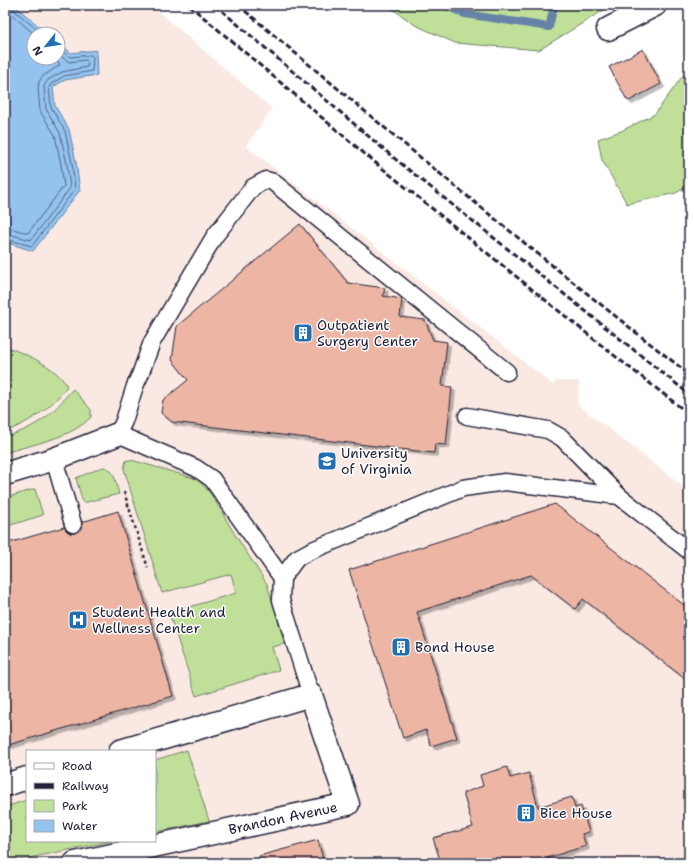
<svg xmlns="http://www.w3.org/2000/svg" width="694" height="868" font-family="'Shantell Sans',sans-serif">
<style>
.built{fill:#fae9e3;fill-rule:evenodd}
.green{fill:#c0e099;stroke:#71816a}
.water{fill:#94c3ef;stroke:#6683a7}
.lines{fill:none;stroke-linecap:round;stroke-linejoin:round}
.shore{stroke:#506283;stroke-width:1}
.stream{stroke:#6683a7;stroke-width:8}
.building{fill:#edb5a3;stroke:#22223b;filter:url(#shadow)}
.lane-casing{stroke:#22223b;stroke-width:19}
.street-casing{stroke:#22223b;stroke-width:25}
.path{stroke:#22223b;stroke-width:2.5;stroke-dasharray:3 3;stroke-linecap:butt}
.lane{stroke:#fff;stroke-width:16}
.street{stroke:#fff;stroke-width:22}
.rail{stroke:#22223b;stroke-width:3;stroke-dasharray:6 3;stroke-linecap:butt}
.labels{text-anchor:middle;stroke-width:3;stroke-linejoin:round;paint-order:stroke}
.poi-label{font-size:14px;fill:#22223b;stroke:#fff;text-anchor:start}
.street-label{font-size:14px;fill:#22223b;stroke:#fff}
</style>
<defs>
<filter id="shadow"><feDropShadow dx="3.5" dy="3.5" stdDeviation="0" flood-color="#0004"/></filter>
</defs>
<rect width="100%" height="100%" fill="#fff"/>
<filter id="ink" filterUnits="userSpaceOnUse"><feTurbulence type="fractalNoise" baseFrequency=".025" numOctaves="2"/><feDisplacementMap in="SourceGraphic" scale="8" xChannelSelector="R" yChannelSelector="G"/><feConvolveMatrix kernelMatrix="1 2 1 2 8 2 1 2 1" color-interpolation-filters="sRGB"/></filter>
<g filter="url(#ink)">
<path class="built" d="M 5,5 L 151,5 L 272,109 L 246,146 L 554,385 L 555,381 L 579,381 L 578,405 L 689,491 L 689,863 L 5,863 ZM 34,34 L 58,34 L 58,58 L 34,58 ZM 27,751 L 155,751 L 155,841 L 27,841 Z"/>
<g class="green">
<path d="M 387,5 L 612,5 L 539,50 L 455,43 L 415,25 Z"/>
<path d="M 689,67 L 689,185 L 676,193 L 627,204 L 602,160 L 598,139 L 621,131 L 655,114 Z"/>
<path d="M 5,346 C 25,354 56,366 67,386 C 52,408 30,422 5,432 Z"/>
<path d="M 73,389 L 87,405 L 91,410 L 91,417 C 72,438 32,444 5,453 L 5,437 C 22,432 39,424 52,412 C 60,405 66,396 73,389 Z"/>
<path d="M 126,460 L 135,461 L 197,479 L 211,494 L 234,533 L 267,584 L 281,630 L 284,644 L 272,647 L 279,670 L 196,696 L 169,613 L 236,593 L 231,574 L 162,593 L 124,469 Z"/>
<path d="M 103,467 C 115,468 116,484 119,494 L 83,503 L 76,478 Z"/>
<path d="M 35,489 L 43,515 L 8,526 L 9,533 L 5,534 L 5,498 Z"/>
<path d="M 187,750 L 209,821 L 155,832 L 155,760 Z"/>
<path d="M 27,800 L 27,841 L 112,841 L 5,863 L 5,807 Z"/>
</g>
<path class="water" d="M 5,5 L 14,5 L 48,34 L 34,34 L 34,58 L 58,58 L 58,42 L 71,53 L 96,50 L 97,75 L 65,80 L 53,87 L 55,106 L 69,129 L 76,162 L 80,190 L 33,251 L 5,242 Z"/>
<g class="lines">
<g class="shore">
<path d="M 7,5 L 10,13 L 34,34"/>
<path d="M 12,5 L 14,10 L 42,34"/>
<path d="M 5,227 L 28,233 L 64,186 L 61,165 L 55,135 L 40,111 L 38,88 L 39,82 L 42,77 L 60,65 L 59,63 L 53,58"/>
<path d="M 5,233 L 31,240 L 70,188 L 67,164 L 60,133 L 46,109 L 44,86 L 48,80 L 62,72 L 87,67 L 88,62 L 86,60 L 69,62 L 58,54"/>
<path d="M 5,239 L 32,246 L 75,189 L 72,163 L 65,131 L 51,107 L 49,87 L 51,84 L 64,76 L 92,71 L 93,57 L 91,55 L 70,57 L 58,48"/>
</g>
<path class="stream" d="M 444,5 L 465,14 L 549,27 L 554,6 L 556,5"/>
</g>
<g class="building">
<path d="M 643,49 L 661,84 L 629,101 L 627,100 L 609,67 Z"/>
<path d="M 300,224 L 348,283 L 385,288 L 383,296 L 402,299 L 400,317 L 425,320 L 433,340 L 447,342 L 442,386 L 452,387 L 446,445 L 435,444 L 434,453 L 172,422 L 161,413 L 163,400 L 188,380 L 172,360 L 177,326 Z"/>
<path d="M 555,504 L 689,609 L 689,682 L 583,599 L 575,609 L 531,575 L 417,612 L 457,738 L 431,746 L 426,730 L 403,738 L 349,570 Z"/>
<path d="M 118,511 L 173,696 L 5,746 L 5,544 L 64,527 L 67,531 L 70,533 L 75,533 L 80,530 L 82,527 L 82,522 Z"/>
<path d="M 507,767 L 510,778 L 529,773 L 538,807 L 572,797 L 575,808 L 581,806 L 589,832 L 582,834 L 586,846 L 547,858 L 548,863 L 441,863 L 433,838 L 473,827 L 463,793 L 483,786 L 480,775 Z"/>
<path d="M 318,840 L 324,863 L 260,863 L 259,856 Z"/>
</g>
<g class="lines">
<defs>
<g id="lane">
<path d="M 467,416 L 548,430 L 562,438 L 619,496"/>
<path d="M 54,459 L 73,524"/>
<path d="M 282,578 L 212,479 L 196,468 L 118,434 L 124,421 L 135,386 L 140,375 L 152,342 L 176,301 L 214,237 L 253,187 L 266,180 L 273,182 L 507,372"/>
<path d="M 311,695 L 281,600 L 282,578 L 297,558 L 310,551 L 463,488 L 505,482 L 619,496 L 689,551"/>
</g>
<g id="street">
<path d="M 608,29 L 655,5"/>
<path d="M 5,474 L 54,459 L 118,434"/>
<path d="M 5,785 L 27,778"/>
<path d="M 75,863 L 348,804 L 311,695 L 120,751"/>
</g>
</defs>
<use href="#lane" class="lane-casing"/>
<use href="#street" class="street-casing"/>
<path class="path" d="M 124,492 L 148,568"/>
<use href="#lane" class="lane"/>
<use href="#street" class="street"/>
<g class="rail">
<path d="M 189,5 L 372,160 L 606,349 L 689,414"/>
<path d="M 215,5 L 394,158 L 689,394"/>
<path d="M 238,5 C 387,130 536,255 689,374"/>
</g>
</g>
</g>
<defs>
<symbol id="building-square" viewBox="-11 -11 22 22"><rect x="-9" y="-9" width="18" height="18" rx="4" fill="#1f6fb2" stroke="#fff"/><path d="M-4-6H4V6H1V3H-1V6H-4ZM-2.5-4.3h1.7v1.8h-1.7ZM.8-4.3h1.7v1.8H.8ZM-2.5-1h1.7V.8h-1.7ZM.8-1h1.7V.8H.8Z" fill="#fff"/></symbol>
<symbol id="university-square" viewBox="-11 -11 22 22"><rect x="-9" y="-9" width="18" height="18" rx="4" fill="#1f6fb2" stroke="#fff"/><path d="M0-5L7-2L0 1L-7-2ZM-4 1L0 2.5L4 1V4Q0 6-4 4Z" fill="#fff"/></symbol>
<symbol id="hospital-square" viewBox="-11 -11 22 22"><rect x="-9" y="-9" width="18" height="18" rx="4" fill="#1f6fb2" stroke="#fff"/><path d="M-5-5h3v3.5h4V-5h3V5h-3V1.5h-4V5h-3Z" fill="#fff"/></symbol>
</defs>
<g fill-rule="evenodd">
<use href="#building-square" x="292" y="322" width="22" height="22"/>
<use href="#university-square" x="316" y="450" width="22" height="22"/>
<use href="#hospital-square" x="67" y="609" width="22" height="22"/>
<use href="#building-square" x="390" y="636" width="22" height="22"/>
<use href="#building-square" x="515" y="802" width="22" height="22"/>
</g>
<g class="labels">
<g class="poi-label">
<text x="317" y="330">Outpatient<tspan x="317" dy="16">Surgery Center</tspan></text>
<text x="341" y="458">University<tspan x="341" dy="16">of Virginia</tspan></text>
<text x="92" y="617">Student Health and<tspan x="92" dy="16">Wellness Center</tspan></text>
<text x="415" y="652">Bond House</text>
<text x="540" y="818">Bice House</text>
</g>
<g class="street-label">
<text transform="translate(283 818) rotate(-12)" y="5">Brandon Avenue</text>
</g>
</g>
<rect width="694" height="868" fill="none" stroke="#fff" stroke-width="20"/>
<rect x="10" y="10" width="674" height="848" fill="none" stroke="#22223b" stroke-width="1.5" filter="url(#ink)"/>
<rect x="26" y="750" width="130" height="92" fill="#ffffff" stroke="#a7a7b1"/>
<rect x="34" y="763" width="20" height="6" fill="#ffffff" stroke="#a7a7b1"/>
<text x="62" y="770" font-size="12" fill="#22223b">Road</text>
<rect x="34" y="783" width="20" height="6" fill="#22223b" stroke="#a7a7b1"/>
<text x="62" y="790" font-size="12" fill="#22223b">Railway</text>
<rect x="34" y="800" width="20" height="12" fill="#c0e099" stroke="#a7a7b1"/>
<text x="62" y="810" font-size="12" fill="#22223b">Park</text>
<rect x="34" y="820" width="20" height="12" fill="#94c3ef" stroke="#a7a7b1"/>
<text x="62" y="830" font-size="12" fill="#22223b">Water</text>
<g transform="translate(46 46) rotate(240)"><circle r="19" fill="#ffffff" stroke="#a7a7b1"/>
<path d="M0-3L7 15L0 10L-7 15Z" fill="#1f6fb2"/>
<text y="-6" font-size="11" font-weight="bold" text-anchor="middle" fill="#22223b">N</text>
</g>
</svg>
